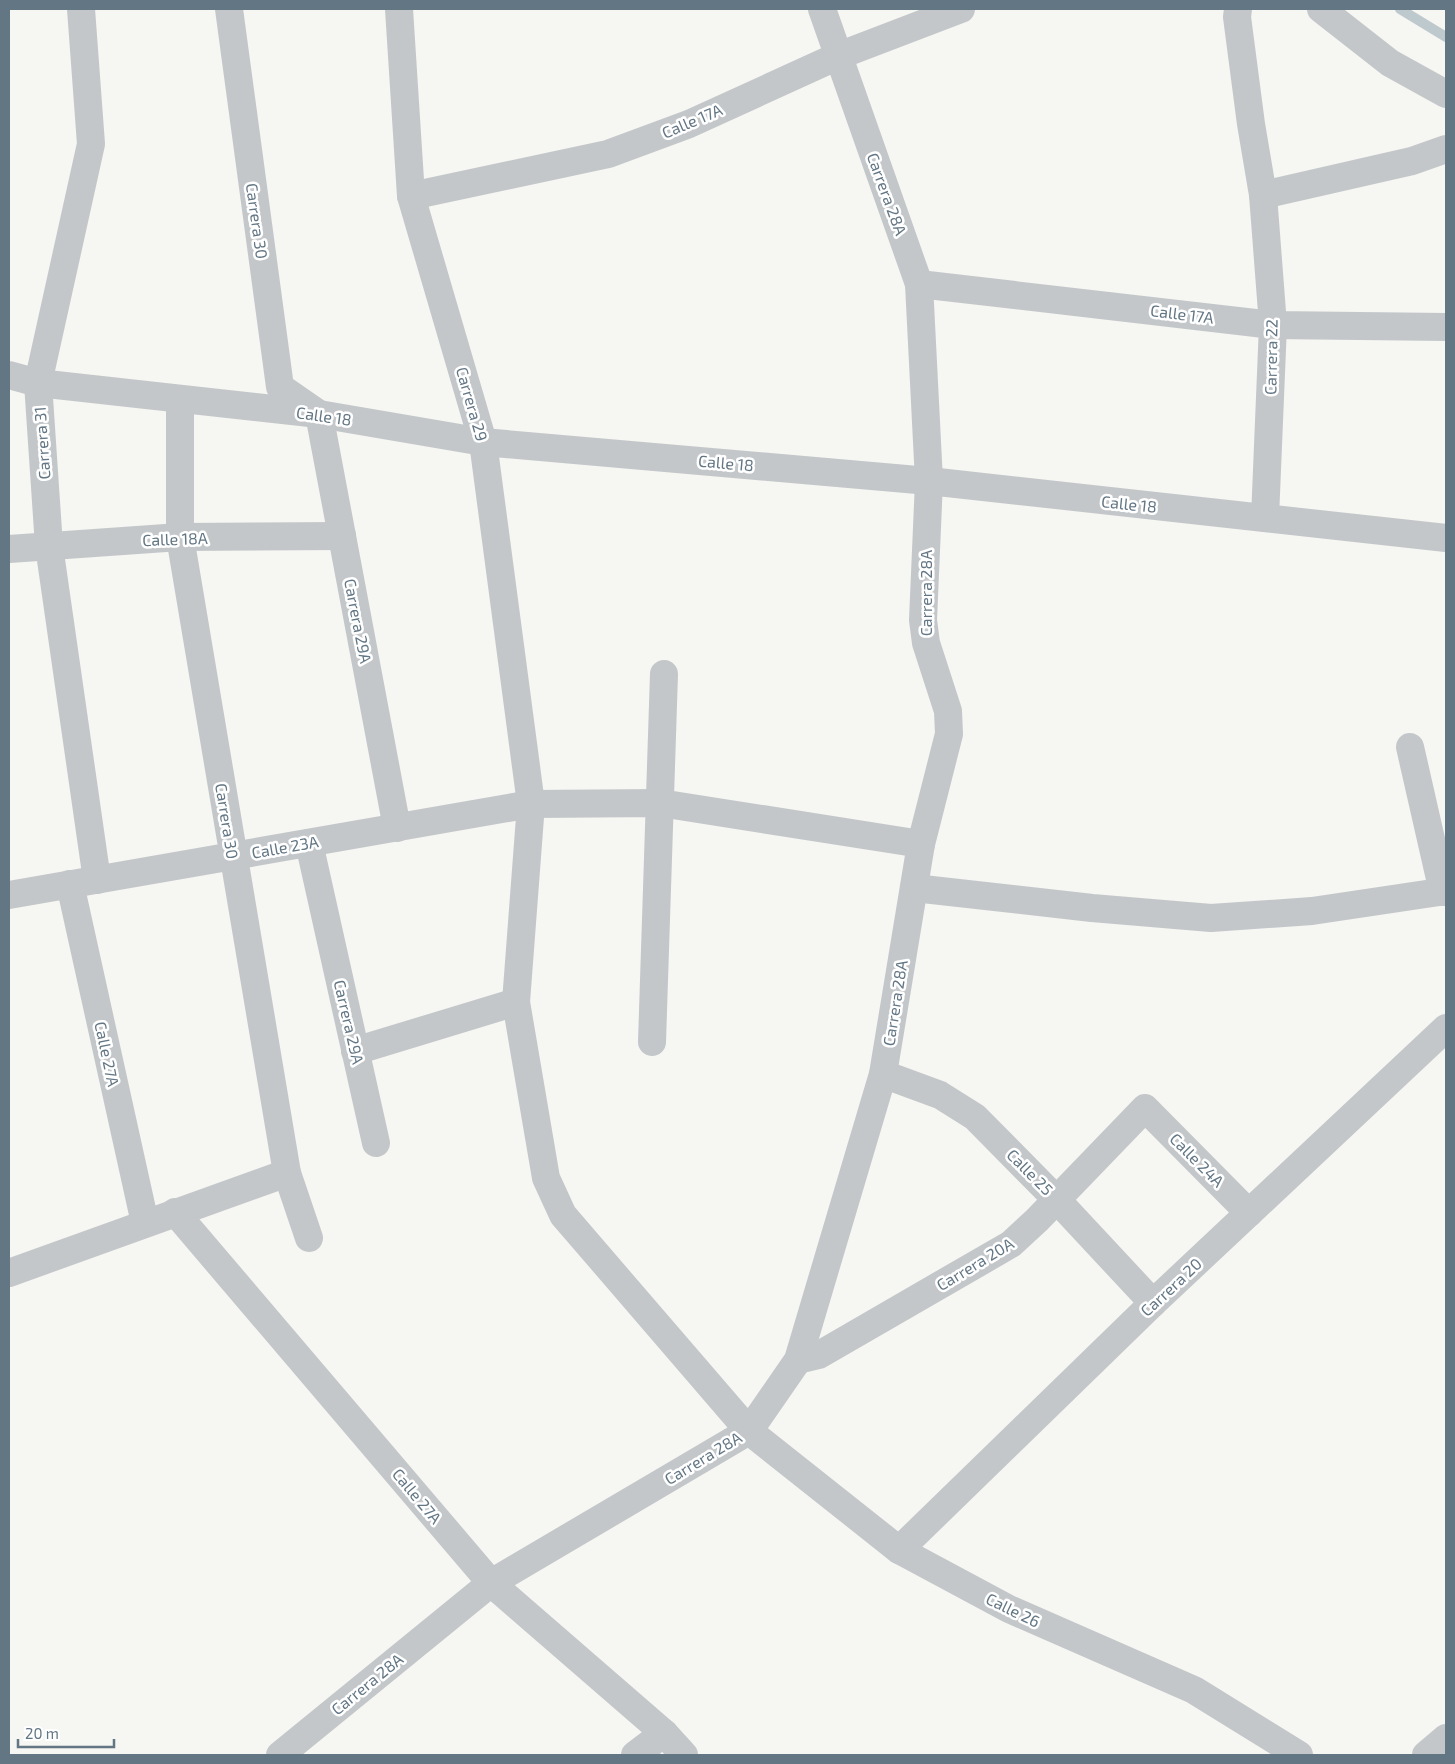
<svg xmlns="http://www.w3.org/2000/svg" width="1455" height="1764" font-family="'Exo 2',sans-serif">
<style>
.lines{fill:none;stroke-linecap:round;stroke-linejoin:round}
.stream{stroke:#bec9ce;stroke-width:10}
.street{stroke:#c3c7ca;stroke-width:28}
.labels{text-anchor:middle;stroke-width:5;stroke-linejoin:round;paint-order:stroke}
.street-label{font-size:16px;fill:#637684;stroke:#fff}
</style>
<rect width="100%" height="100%" fill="#f6f6f2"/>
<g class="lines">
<path class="stream" d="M 1400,9 L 1446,37"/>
<g class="street">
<path d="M 81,9 L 91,144 L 38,383 L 49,546 L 97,880"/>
<path d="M 229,9 L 280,387 L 319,414 L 397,828"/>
<path d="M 399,9 L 411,196 L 483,442 L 531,804 L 516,1002 L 546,1178 L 563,1215 L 749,1431 L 899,1550 L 1009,1609 L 1194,1690 L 1299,1755"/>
<path d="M 1238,9 L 1237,17 L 1251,124 L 1263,195 L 1273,325 L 1265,518"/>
<path d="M 1321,9 L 1390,63 L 1446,94"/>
<path d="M 1263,195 L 1412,161 L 1446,149"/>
<path d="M 411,196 L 608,154 L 689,124 L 838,56 L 961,9"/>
<path d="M 919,284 L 1273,325 L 1446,327"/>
<path d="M 9,375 L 38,383 L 319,414 L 483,442 L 929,481 L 1446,538"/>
<path d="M 180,399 L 180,537 L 287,1173 L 309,1238"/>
<path d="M 9,549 L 180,537 L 342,536"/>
<path d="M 1410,747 L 1443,892"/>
<path d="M 309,843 L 376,1143"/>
<path d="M 70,884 L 145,1223"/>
<path d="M 914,888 L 1092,908 L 1211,918 L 1312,911 L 1446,891"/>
<path d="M 9,895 L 531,804 L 660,803 L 921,844"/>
<path d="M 652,1042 L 664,674"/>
<path d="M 355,1051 L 516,1002"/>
<path d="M 883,1074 L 940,1095 L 975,1117 L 1057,1200 L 1153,1303"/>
<path d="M 175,1212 L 491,1583 L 664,1733 L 684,1755"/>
<path d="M 9,1273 L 287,1173"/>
<path d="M 798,1360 L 819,1355 L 1011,1244 L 1037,1220 L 1145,1108 L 1249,1213"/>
<path d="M 899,1550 L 1153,1303 L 1446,1028"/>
<path d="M 280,1755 L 491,1583 L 749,1431 L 798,1360 L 883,1074 L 921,844 L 949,734 L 948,711 L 926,643 L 923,620 L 929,481 L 919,284 L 822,9"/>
<path d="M 635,1755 L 664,1733"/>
<path d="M 1426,1755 L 1446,1738"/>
</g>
</g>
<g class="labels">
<g class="street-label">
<text transform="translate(692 121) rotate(-23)" y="6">Calle 17A</text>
<text transform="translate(887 194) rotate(70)" y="6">Carrera 28A</text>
<text transform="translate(257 221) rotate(82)" y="6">Carrera 30</text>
<text transform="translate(1182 314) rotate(7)" y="6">Calle 17A</text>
<text transform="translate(1271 357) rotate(-89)" y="6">Carrera 22</text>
<text transform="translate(472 404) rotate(74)" y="6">Carrera 29</text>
<text transform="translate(324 416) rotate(8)" y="6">Calle 18</text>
<text transform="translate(42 443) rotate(-94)" y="6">Carrera 31</text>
<text transform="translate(726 463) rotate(5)" y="6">Calle 18</text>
<text transform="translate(1129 504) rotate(6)" y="6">Calle 18</text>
<text transform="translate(175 539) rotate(-2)" y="6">Calle 18A</text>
<text transform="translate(926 593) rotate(-90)" y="6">Carrera 28A</text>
<text transform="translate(358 621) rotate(79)" y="6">Carrera 29A</text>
<text transform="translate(227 821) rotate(81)" y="6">Carrera 30</text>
<text transform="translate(285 847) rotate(-10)" y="6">Calle 23A</text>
<text transform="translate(895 1003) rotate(-81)" y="6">Carrera 28A</text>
<text transform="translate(349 1022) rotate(77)" y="6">Carrera 29A</text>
<text transform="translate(107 1054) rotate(78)" y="6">Calle 27A</text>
<text transform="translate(1197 1160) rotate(45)" y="6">Calle 24A</text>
<text transform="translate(1030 1172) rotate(45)" y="6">Calle 25</text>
<text transform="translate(975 1264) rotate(-31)" y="6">Carrera 20A</text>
<text transform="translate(1171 1287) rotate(-43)" y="6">Carrera 20</text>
<text transform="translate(703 1458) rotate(-31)" y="6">Carrera 28A</text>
<text transform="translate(417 1496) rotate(50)" y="6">Calle 27A</text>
<text transform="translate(1013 1610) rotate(26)" y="6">Calle 26</text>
<text transform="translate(367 1684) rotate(-39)" y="6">Carrera 28A</text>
</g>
</g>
<rect width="1455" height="1764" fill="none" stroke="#637684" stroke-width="20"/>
<path d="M18 1739v8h96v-8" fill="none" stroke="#637684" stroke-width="2.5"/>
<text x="25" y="1739" font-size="15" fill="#637684" stroke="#ffffff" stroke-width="4" paint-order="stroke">20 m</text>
</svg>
